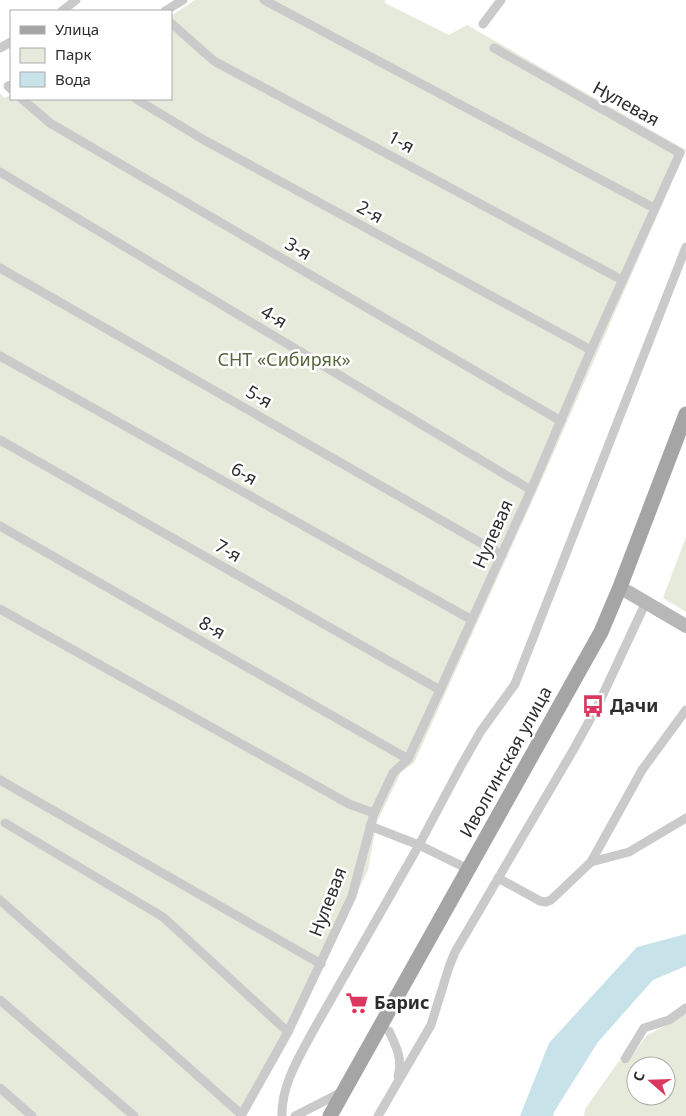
<svg xmlns="http://www.w3.org/2000/svg" width="686" height="1116" font-family="'Noto Sans',sans-serif">
<style>
.green{fill:#e5eadb;fill-rule:evenodd}
.water{fill:#c8e2e9}
.lines{fill:none;stroke-linecap:round;stroke-linejoin:round}
.street{stroke:#cacaca;stroke-width:9}
.secondary{stroke:#b7b7b7;stroke-width:14}
.primary{stroke:#a5a5a5;stroke-width:15}
.labels{text-anchor:middle;stroke-width:5;stroke-linejoin:round;paint-order:stroke}
.street-label{font-size:18px;fill:#2d2d2d;stroke:#fff}
.park-label{font-size:18px;fill:#57663d;stroke:#fff}
.poi-label{font-size:18px;font-weight:bold;fill:#2d2d2d;stroke:#fff;text-anchor:start}
</style>
<rect width="100%" height="100%" fill="#fff"/>
<g class="green">
<path d="M 195,0 L 385,0 L 385,3 L 449,35 L 467,25 L 686,150 L 543,477 L 414,763 L 401,772 L 377,822 L 368,870 L 284,1049 L 245,1116 L 0,1116 L 0,93 L 4,98 L 11,95 L 11,99 L 171,99 L 171,16 Z"/>
<path d="M 686,537 L 686,612 L 663,598 Z"/>
<path d="M 686,1013 L 686,1116 L 584,1116 L 585,1109 L 619,1061 L 626,1064 L 647,1035 L 672,1023 ZM 636,1066 L 666,1066 L 666,1096 L 636,1096 Z"/>
</g>
<path class="water" d="M 686,934 L 686,966 L 653,980 L 598,1042 L 554,1112 L 553,1116 L 520,1116 L 549,1043 L 637,947 Z"/>
<g class="lines">
<g class="street">
<path d="M 264,0 L 654,208"/>
<path d="M 62,11 L 76,0"/>
<path d="M 165,11 L 183,0"/>
<path d="M 171,23 L 214,61 L 622,280"/>
<path d="M 483,24 L 501,0"/>
<path d="M 0,48 L 11,42"/>
<path d="M 11,85 L 8,86 L 11,89"/>
<path d="M 22,99 L 50,123 L 561,421"/>
<path d="M 136,99 L 204,140 L 591,350"/>
<path d="M 0,172 L 531,490"/>
<path d="M 0,268 L 502,555"/>
<path d="M 0,356 L 472,620"/>
<path d="M 0,440 L 440,690"/>
<path d="M 0,526 L 408,759"/>
<path d="M 0,609 L 349,804 L 374,813"/>
<path d="M 0,780 L 321,964"/>
<path d="M 5,823 L 163,917 L 288,1032"/>
<path d="M 370,826 L 419,845 L 468,869"/>
<path d="M 591,862 L 642,770 L 686,710"/>
<path d="M 498,878 L 540,901 L 546,902 L 551,900 L 591,862 L 629,852 L 686,818"/>
<path d="M 0,900 L 242,1115"/>
<path d="M 0,1000 L 134,1116"/>
<path d="M 389,1031 C 396,1046 403,1059 398,1076"/>
<path d="M 625,1059 L 644,1028 L 669,1020 L 686,1008"/>
<path d="M 0,1088 L 32,1116"/>
<path d="M 241,1116 L 288,1032 L 352,896 L 374,813 L 393,773 L 408,759 L 440,690 L 531,490 L 591,350 L 680,153 L 494,48"/>
<path d="M 282,1116 C 281,1086 299,1057 313,1031 L 419,845 L 462,764 L 481,731 L 515,684 L 686,247"/>
<path d="M 295,1116 L 342,1092"/>
<path d="M 378,1116 L 431,1025 L 449,967 L 455,952 L 575,747 L 598,705 L 646,602"/>
</g>
<path class="secondary" d="M 628,592 L 686,626"/>
<path class="primary" d="M 330,1116 L 601,632 L 620,587 L 686,414"/>
</g>
<defs>
<symbol id="bus-bare" viewBox="-9 -9 18 18"><path d="M-5-6H5V4H4V6H2V4H-2V6H-4V4H-5ZM-3.5-4V0h7V-4ZM-3.5 1.2v1.5H-2V1.2ZM2 1.2v1.5H3.5V1.2Z" fill="#db3760" stroke="#fff" stroke-width="2.5" paint-order="stroke"/></symbol>
<symbol id="supermarket-bare" viewBox="-9 -9 18 18"><path d="M-6-5.5h2.5l.6 2H6L4.5 2H-2.5L-4.4-4H-6ZM-1.5 3.2a1.3 1.3 0 1 0 .1 0ZM3 3.2a1.3 1.3 0 1 0 .1 0Z" fill="#db3760" stroke="#fff" stroke-width="2.5" paint-order="stroke"/></symbol>
</defs>
<g fill-rule="evenodd">
<use href="#bus-bare" x="577" y="690" width="32" height="32"/>
<use href="#supermarket-bare" x="341" y="987" width="32" height="32"/>
</g>
<g class="labels">
<g class="street-label">
<text transform="translate(626 104) rotate(29)" y="6">Нулевая</text>
<text transform="translate(401 142) rotate(28)" y="6">1-я</text>
<text transform="translate(370 212) rotate(29)" y="6">2-я</text>
<text transform="translate(298 249) rotate(30)" y="6">3-я</text>
<text transform="translate(274 317) rotate(31)" y="6">4-я</text>
<text transform="translate(259 397) rotate(30)" y="6">5-я</text>
<text transform="translate(244 474) rotate(29)" y="6">6-я</text>
<text transform="translate(493 534) rotate(-66)" y="6">Нулевая</text>
<text transform="translate(228 551) rotate(30)" y="6">7-я</text>
<text transform="translate(212 628) rotate(30)" y="6">8-я</text>
<text transform="translate(506 762) rotate(-61)" y="6">Иволгинская улица</text>
<text transform="translate(328 902) rotate(-69)" y="6">Нулевая</text>
</g>
<g class="park-label">
<text x="284" y="366">СНТ «Сибиряк»</text>
</g>
<g class="poi-label">
<text x="610" y="712">Дачи</text>
<text x="374" y="1009">Барис</text>
</g>
</g>
<rect x="10" y="10" width="162" height="90" fill="#ffffff" stroke="#ababab"/>
<rect x="20" y="26" width="25" height="8" fill="#a5a5a5" stroke="#ababab"/>
<text x="55" y="35" font-size="15" fill="#2d2d2d">Улица</text>
<rect x="20" y="48" width="25" height="15" fill="#e5eadb" stroke="#ababab"/>
<text x="55" y="60" font-size="15" fill="#2d2d2d">Парк</text>
<rect x="20" y="72" width="25" height="15" fill="#c8e2e9" stroke="#ababab"/>
<text x="55" y="85" font-size="15" fill="#2d2d2d">Вода</text>
<g transform="translate(651 1081) rotate(290)"><circle r="24" fill="#ffffff" stroke="#ababab"/>
<path d="M0-4L9 19L0 12L-9 19Z" fill="#db3760"/>
<text y="-8" font-size="14" font-weight="bold" text-anchor="middle" fill="#2d2d2d">С</text>
</g>
</svg>
